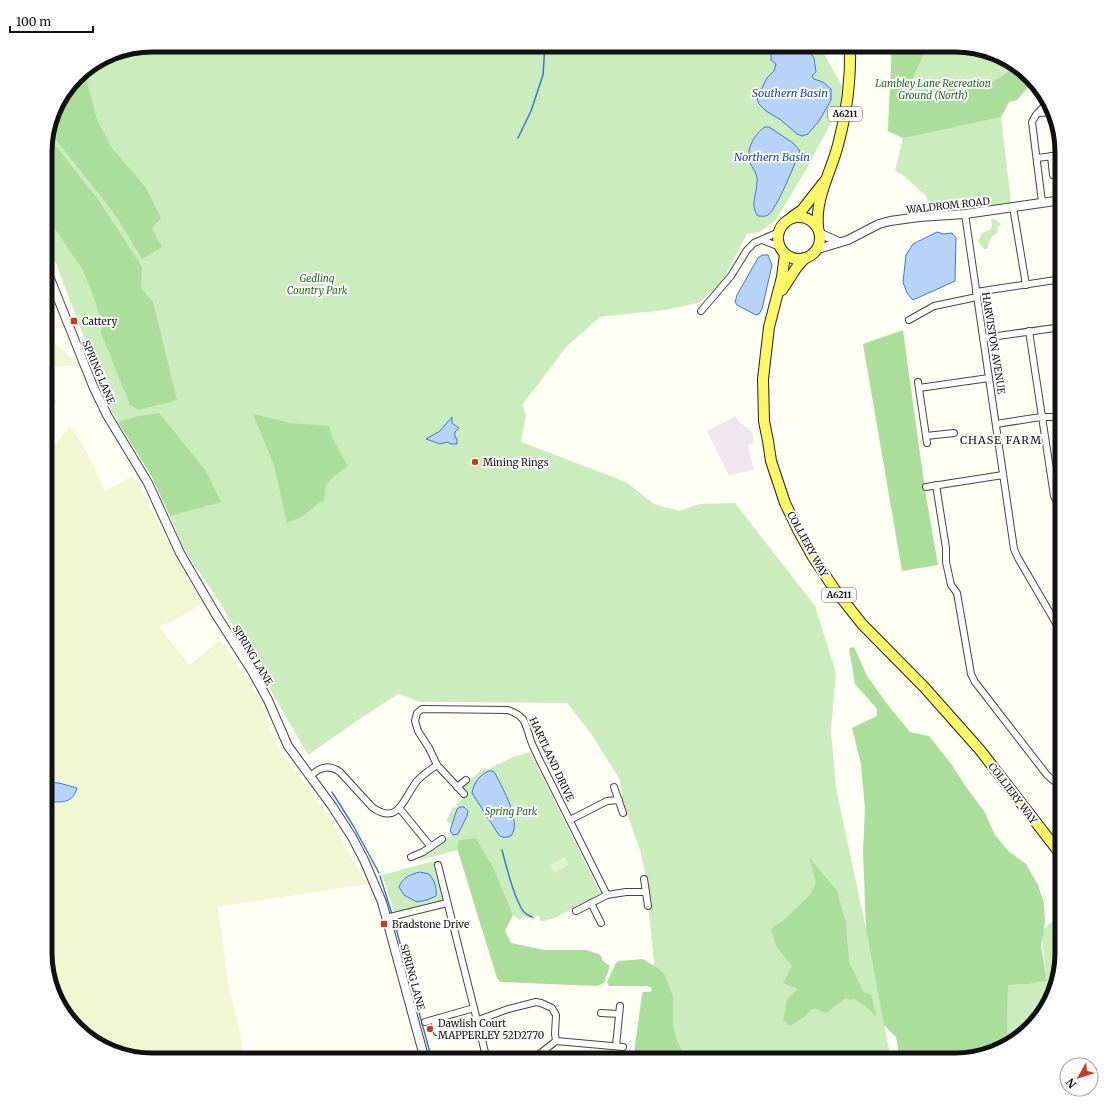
<svg xmlns="http://www.w3.org/2000/svg" width="1107" height="1105" font-family="Merriweather,serif">
<style>
.industrial{fill:#efe6ee}
.farmland{fill:#f2f7d3}
.green{fill:#cbecbc}
.forest{fill:#abdd9b}
.pitch{fill:#dff3ce}
.water{fill:#b8d3f8;stroke:#3c77d2}
.lines{fill:none;stroke-linecap:round;stroke-linejoin:round}
.stream{stroke:#3c77d2;stroke-width:1.5}
.minor-casing{stroke:#444;stroke-width:8}
.tertiary-casing{stroke:#444;stroke-width:10}
.primary-casing{stroke:#222;stroke-width:12}
.minor{stroke:#fff;stroke-width:6}
.tertiary{stroke:#fff;stroke-width:8}
.primary{stroke:#fcf768;stroke-width:10}
.poi-dot{fill:#c73d23;stroke:#fff;stroke-width:1.5}
.labels{text-anchor:middle;stroke-width:4;stroke-linejoin:round;paint-order:stroke}
.shield{fill:#fff;stroke:#585858;stroke-width:1}
.shield-label{font-size:9px;font-weight:bold;fill:#111}
.park-label{font-size:10px;font-style:italic;fill:#1d6d1d;stroke:#fff}
.street-label{font-size:10px;fill:#111;stroke:#fff}
.poi-label{font-size:10px;fill:#111;stroke:#fff;text-anchor:start}
.water-label{font-size:11px;font-style:italic;fill:#1449a9;stroke:#fff}
.neighbourhood-label{font-size:11px;letter-spacing:1px;fill:#111;stroke:#fff}
.rim{fill:none;stroke:#111;stroke-width:5}
</style>
<rect width="100%" height="100%" fill="#fffff5"/>
<path class="industrial" d="M 736,416 L 739,422 L 749,429 L 750,431 L 752,431 L 754,443 L 748,445 L 754,470 L 729,475 L 707,431 Z"/>
<g class="farmland">
<path d="M 45,335 L 79,365 L 52,367 L 45,374 Z"/>
<path d="M 45,392 L 57,401 L 45,418 Z"/>
<path d="M 70,426 L 85,449 L 105,491 L 133,476 L 201,604 L 174,621 L 159,626 L 189,665 L 220,640 L 253,688 L 264,709 L 275,744 L 329,816 L 366,884 L 218,907 L 228,983 L 241,1036 L 242,1060 L 152,1060 L 111,1052 L 72,1024 L 53,994 L 45,953 L 45,457 Z"/>
</g>
<g class="green">
<path d="M 152,45 L 819,45 L 842,86 L 840,106 L 807,168 L 775,221 L 760,232 L 747,234 L 722,281 L 702,300 L 697,303 L 665,310 L 600,317 L 567,346 L 522,405 L 526,415 L 521,442 L 626,482 L 654,504 L 679,511 L 699,504 L 735,503 L 815,606 L 836,673 L 831,731 L 836,788 L 866,929 L 891,1060 L 633,1060 L 642,992 L 651,991 L 654,961 L 644,867 L 640,850 L 623,803 L 620,780 L 592,735 L 567,703 L 421,702 L 398,694 L 358,720 L 308,755 L 222,606 L 182,546 L 170,516 L 151,475 L 112,412 L 56,263 L 45,245 L 45,145 L 56,105 L 81,72 L 111,53 Z"/>
<path d="M 892,45 L 962,45 L 1002,56 L 1034,80 L 1017,100 L 1009,102 L 1001,117 L 1011,202 L 965,210 L 932,212 L 926,196 L 903,175 L 895,171 L 903,138 L 888,131 Z"/>
<path d="M 991,219 L 994,219 L 1000,223 L 1000,225 L 998,226 L 997,233 L 991,237 L 987,249 L 984,249 L 978,241 L 982,233 L 990,230 L 992,226 Z"/>
<path d="M 530,752 L 600,893 L 598,895 L 555,918 L 544,921 L 540,921 L 539,916 L 535,915 L 534,920 L 523,916 L 520,920 L 513,915 L 493,867 L 476,838 L 457,848 L 457,850 L 421,860 L 420,858 L 452,834 L 450,831 L 452,825 L 446,821 L 453,807 L 455,808 L 457,806 L 456,804 L 468,795 L 463,788 L 468,781 L 484,768 L 488,769 L 513,757 Z"/>
<path d="M 434,861 L 435,866 L 434,867 L 443,899 L 441,902 L 395,914 L 382,875 Z"/>
<path d="M 1053,921 L 1062,924 L 1062,953 L 1054,994 L 1026,1033 L 1007,1045 L 1008,985 L 1028,984 L 1047,981 L 1041,931 Z"/>
</g>
<g class="forest">
<path d="M 892,45 L 925,45 L 924,53 L 908,88 L 918,92 L 951,85 L 955,90 C 977,88 1000,83 1014,65 L 1034,80 L 1017,100 L 1009,102 L 1001,117 L 903,138 L 888,131 Z"/>
<path d="M 84,70 L 97,120 L 112,148 L 146,188 L 161,218 L 152,228 L 162,247 L 142,259 L 118,219 L 103,199 L 49,131 L 56,105 Z"/>
<path d="M 48,136 L 100,202 L 142,267 L 141,288 L 153,302 L 177,400 L 139,410 L 130,405 L 101,333 L 102,328 L 96,303 L 83,270 L 55,229 L 45,217 L 45,145 Z"/>
<path d="M 903,330 L 925,490 L 938,565 L 902,571 L 863,344 Z"/>
<path d="M 159,413 L 206,471 L 221,502 L 170,516 L 151,475 L 118,422 L 139,416 Z"/>
<path d="M 253,414 L 290,423 L 329,426 L 333,439 L 348,466 L 334,476 L 326,485 L 324,501 L 320,502 L 303,516 L 287,523 L 274,465 Z"/>
<path d="M 854,647 L 867,676 L 888,705 L 910,732 L 929,736 L 952,765 L 966,787 L 984,811 L 995,835 L 1008,851 L 1026,864 L 1038,885 L 1044,903 L 1045,921 L 1041,946 L 1047,981 L 1028,984 L 1008,985 L 1007,1045 L 996,1052 L 955,1060 L 900,1060 L 896,1037 L 884,1025 L 866,929 L 863,851 L 865,809 L 861,764 L 852,728 L 877,716 L 877,709 L 855,684 L 849,648 Z"/>
<path d="M 476,838 L 493,867 L 513,915 L 505,931 L 511,943 L 544,950 L 586,950 L 599,954 L 601,956 L 603,961 L 610,966 L 604,983 L 597,986 L 500,982 L 497,978 L 457,848 L 459,840 Z"/>
<path d="M 809,857 L 837,891 L 846,923 L 849,962 L 864,993 L 871,994 L 877,1018 L 870,1010 L 855,999 L 850,1000 L 846,998 L 826,1013 L 814,1008 L 804,1017 L 790,1026 L 783,1020 L 787,999 L 798,989 L 783,983 L 792,966 L 776,946 L 771,929 L 786,918 L 810,895 L 816,883 Z"/>
<path d="M 643,959 L 659,969 L 665,975 L 673,998 L 673,1026 L 677,1041 L 687,1060 L 633,1060 L 643,992 L 651,992 L 652,988 L 647,986 L 609,986 L 607,982 L 616,963 L 619,961 Z"/>
</g>
<path class="pitch" d="M 565,857 L 569,865 L 554,873 L 550,865 Z"/>
<g class="water">
<path d="M 771,45 L 793,45 L 808,49 L 814,58 L 816,72 L 812,76 L 814,79 L 823,82 L 831,89 L 831,100 L 819,121 L 808,134 L 802,136 L 797,134 L 781,120 L 766,111 L 759,104 L 757,98 L 767,78 L 774,71 L 776,64 L 771,60 Z"/>
<path d="M 765,127 L 769,127 L 793,143 L 800,151 C 795,163 777,209 768,215 C 765,217 761,216 758,216 C 749,205 758,192 757,179 C 757,173 752,168 750,162 C 745,150 755,133 765,127 Z"/>
<path d="M 937,232 L 944,234 L 952,233 L 956,238 L 955,281 L 913,300 L 907,293 L 903,282 L 906,255 L 913,244 Z"/>
<path d="M 762,255 L 768,255 L 772,265 L 762,309 L 759,314 L 756,315 L 737,305 L 735,302 L 737,295 L 758,258 Z"/>
<path d="M 452,417 L 452,423 L 459,428 L 455,432 L 455,438 L 457,438 L 457,444 L 451,444 L 448,442 L 440,444 L 426,439 L 440,431 Z"/>
<path d="M 489,771 L 493,771 L 496,775 C 503,789 522,822 511,836 C 505,838 503,838 499,835 L 472,793 C 473,784 480,774 489,771 Z"/>
<path d="M 45,782 L 59,783 L 77,788 C 72,806 59,801 45,802 Z"/>
<path d="M 460,807 L 464,807 L 468,811 L 467,816 L 458,834 L 453,835 L 450,831 L 457,809 Z"/>
<path d="M 420,872 L 429,874 C 434,880 437,887 436,896 L 427,900 L 417,902 L 404,895 L 399,887 C 403,877 411,874 420,872 Z"/>
</g>
<g class="lines">
<g class="stream">
<path d="M 518,138 L 531,111 L 543,75 L 545,45"/>
<path d="M 332,792 L 354,827 L 379,873"/>
<path d="M 502,850 C 506,865 514,900 524,912 C 526,914 529,916 532,917"/>
<path d="M 380,876 L 392,914"/>
<path d="M 394,921 L 432,1060"/>
</g>
<defs>
<g id="minor">
<path d="M 1038,113 L 1054,112"/>
<path d="M 1051,156 L 1053,175"/>
<path d="M 1037,158 L 1062,155"/>
<path d="M 1042,202 L 1032,122 L 1036,115 L 1048,102"/>
<path d="M 1013,207 L 1026,285"/>
<path d="M 965,214 L 1014,549 L 1018,558 L 1060,630 L 1062,639"/>
<path d="M 762,240 L 780,247"/>
<path d="M 976,292 L 1062,279"/>
<path d="M 701,311 L 731,276 L 747,250 L 754,243 L 779,232"/>
<path d="M 909,320 L 934,306 L 977,297"/>
<path d="M 1029,331 L 1054,496 L 1062,511"/>
<path d="M 983,338 L 1062,327"/>
<path d="M 918,382 L 927,443"/>
<path d="M 919,388 L 989,378"/>
<path d="M 996,424 L 1041,417 L 1062,417"/>
<path d="M 926,436 L 954,433"/>
<path d="M 1051,469 L 1062,468"/>
<path d="M 936,485 L 946,548 L 946,562 L 951,585 L 957,593 L 971,674 L 975,682 L 1047,775 L 1054,781 L 1062,783"/>
<path d="M 926,487 L 1003,475"/>
<path d="M 310,777 C 319,767 329,764 340,772 L 372,807 C 399,827 404,797 417,781 C 422,775 430,770 437,765"/>
<path d="M 457,787 L 466,780"/>
<path d="M 614,787 L 623,813"/>
<path d="M 464,794 L 437,765 L 429,748 L 418,731 L 415,721 L 417,713 L 422,709 L 508,710 C 525,716 525,722 530,738 C 532,745 536,752 539,759 L 607,895"/>
<path d="M 400,809 L 431,847"/>
<path d="M 570,820 L 607,801 L 619,800"/>
<path d="M 411,857 L 423,852 L 442,839"/>
<path d="M 438,865 L 487,1060"/>
<path d="M 644,879 L 648,906"/>
<path d="M 591,903 L 601,923"/>
<path d="M 576,911 L 607,895 L 626,892 L 646,892"/>
<path d="M 386,918 L 447,903"/>
<path d="M 601,1013 L 619,1014"/>
<path d="M 434,1020 L 437,1032"/>
<path d="M 476,1021 L 508,1009 L 536,1002 L 541,1003 L 552,1008 L 556,1015 L 555,1034 L 556,1041"/>
<path d="M 425,1022 L 474,1008"/>
<path d="M 616,1046 L 620,1006"/>
<path d="M 532,1060 L 556,1041 L 623,1047"/>
</g>
<g id="tertiary">
<path d="M 821,234 L 839,242"/>
<path d="M 818,249 L 848,240 L 879,224 L 890,221 L 919,217 L 965,214 L 1062,200"/>
<path d="M 45,266 L 93,386 L 107,415 L 148,483 L 180,553 L 215,613 L 252,671 L 268,700 L 288,746 L 332,806 L 352,837 L 364,860 L 382,902 L 425,1060"/>
</g>
<g id="primary">
<circle cx="799" cy="238" r="21"/>
<path d="M 792,217 L 802,210 L 824,182"/>
<path d="M 818,227 C 815,198 831,172 838,145 C 847,112 851,79 850,45"/>
<path d="M 785,254 L 782,277 L 769,327 L 763,379 L 764,421 L 768,441 L 771,461 L 785,503 L 798,530 L 813,557 L 835,590 L 862,624 L 925,688 L 980,750 L 1062,856"/>
<path d="M 782,290 L 797,267 L 805,258"/>
</g>
</defs>
<use href="#minor" class="minor-casing"/>
<use href="#tertiary" class="tertiary-casing"/>
<use href="#primary" class="primary-casing"/>
<use href="#minor" class="minor"/>
<use href="#tertiary" class="tertiary"/>
<use href="#primary" class="primary"/>
</g>
<g class="poi-dot">
<rect x="70" y="317" width="8" height="8" rx="2"/>
<circle cx="475" cy="462" r="4"/>
<rect x="380" y="920" width="8" height="8" rx="2"/>
<circle cx="430" cy="1029" r="4"/>
</g>
<g class="labels">
<g class="shield">
<rect x="828" y="107" width="34" height="14" rx="3"/>
<rect x="822" y="588" width="34" height="14" rx="3"/>
</g>
<g class="shield-label">
<text x="845" y="117">A6211</text>
<text x="839" y="598">A6211</text>
</g>
<g class="park-label">
<text x="933" y="87">Lambley Lane Recreation<tspan x="933" dy="12">Ground (North)</tspan></text>
<text x="317" y="282">Gedling<tspan x="317" dy="12">Country Park</tspan></text>
<text x="511" y="815">Spring Park</text>
</g>
<g class="street-label">
<text transform="translate(948 205) rotate(-6)" y="4">WALDROM ROAD</text>
<text transform="translate(994 343) rotate(81)" y="4">HARVISTON AVENUE</text>
<text transform="translate(99 372) rotate(67)" y="4">SPRING LANE</text>
<text transform="translate(808 544) rotate(61)" y="4">COLLIERY WAY</text>
<text transform="translate(253 655) rotate(59)" y="4">SPRING LANE</text>
<text transform="translate(552 759) rotate(65)" y="4">HARTLAND DRIVE</text>
<text transform="translate(1013 793) rotate(53)" y="4">COLLIERY WAY</text>
<text transform="translate(413 977) rotate(75)" y="4">SPRING LANE</text>
</g>
<g class="poi-label">
<text x="82" y="325">Cattery</text>
<text x="483" y="466">Mining Rings</text>
<text x="392" y="928">Bradstone Drive</text>
<text x="438" y="1027">Dawlish Court<tspan x="438" dy="12">MAPPERLEY 52D2770</tspan></text>
</g>
<g class="water-label">
<text x="790" y="97">Southern Basin</text>
<text x="772" y="161">Northern Basin</text>
</g>
<g class="neighbourhood-label">
<text x="1001" y="444">CHASE FARM</text>
</g>
</g>
<path d="M0 0H1107V1105H0ZM152 52H955A100 100 0 0 1 1055 152V953A100 100 0 0 1 955 1053H152A100 100 0 0 1 52 953V152A100 100 0 0 1 152 52Z" fill="#fff" fill-rule="evenodd"/>
<path class="rim" d="M152 52H955A100 100 0 0 1 1055 152V953A100 100 0 0 1 955 1053H152A100 100 0 0 1 52 953V152A100 100 0 0 1 152 52Z"/>
<g transform="translate(1079 1077) rotate(231)"><circle r="19" fill="#ffffff" stroke="#a0a0a0"/>
<path d="M0-3L7 15L0 10L-7 15Z" fill="#c73d23"/>
<text y="-6" font-size="11" font-weight="bold" text-anchor="middle" fill="#111111">N</text>
</g>
<path d="M10 26v6h83v-6" fill="none" stroke="#111111" stroke-width="2"/>
<text x="16" y="26" font-size="12" fill="#111111" stroke="#ffffff" stroke-width="3" paint-order="stroke">100 m</text>
</svg>
